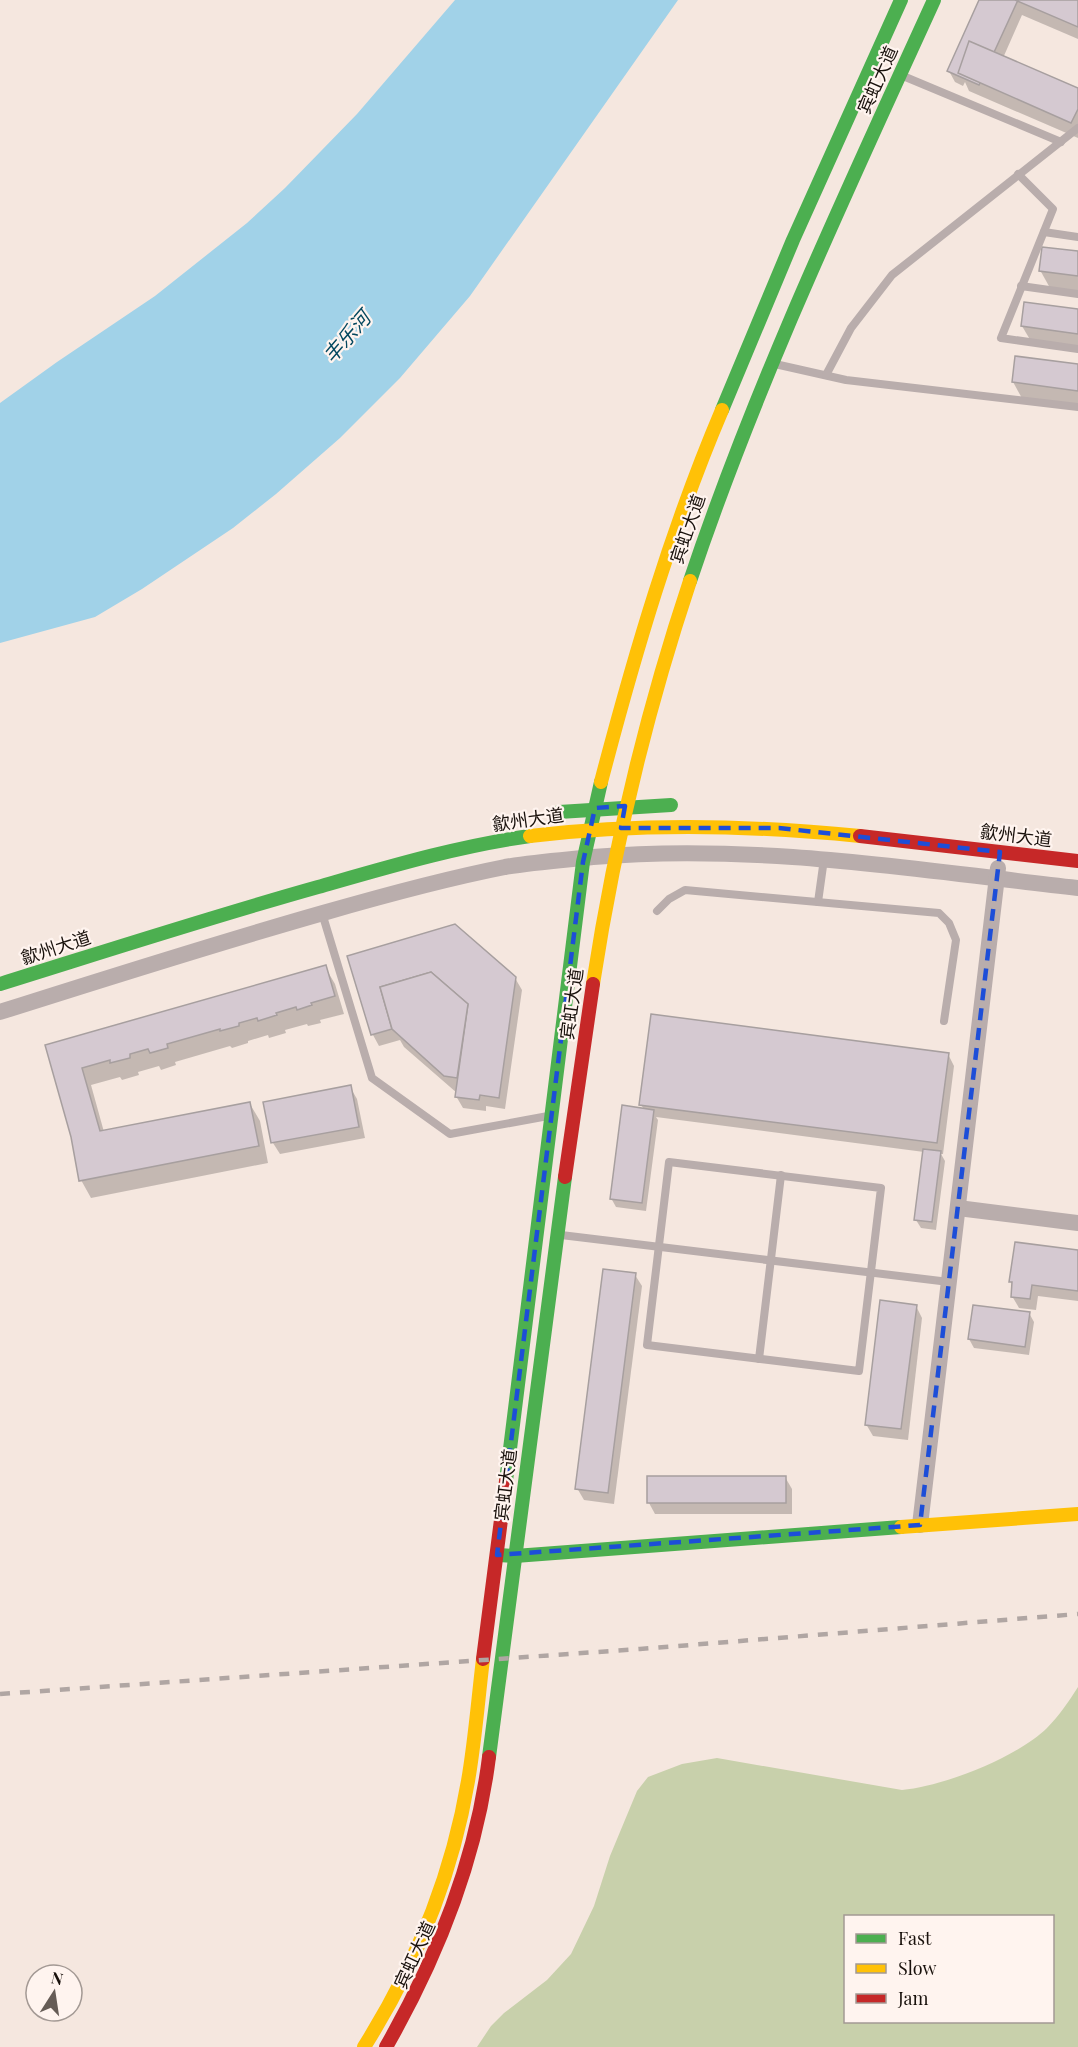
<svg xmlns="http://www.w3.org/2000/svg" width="1078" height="2047" font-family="'Playfair Display','Noto Sans SC',serif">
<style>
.forest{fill:#c8d0ab;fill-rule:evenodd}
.water{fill:#a1d2e8}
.shadow{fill:#0003}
.building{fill:#d5c9d1;stroke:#a79f9f;stroke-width:1.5}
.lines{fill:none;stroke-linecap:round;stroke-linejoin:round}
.lane{stroke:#b9adac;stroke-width:8}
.street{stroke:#b9adac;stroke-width:16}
.fast{stroke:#4caf50;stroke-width:14}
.slow{stroke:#ffc107;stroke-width:14}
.jam{stroke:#c62828;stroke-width:14}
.rail{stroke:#b0a6a3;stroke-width:4.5;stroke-dasharray:10 10;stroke-linecap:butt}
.marked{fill:none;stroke:#1d4ed8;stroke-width:4.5;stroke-dasharray:12 8;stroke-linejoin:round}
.labels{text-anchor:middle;stroke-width:4.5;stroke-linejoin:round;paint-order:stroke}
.street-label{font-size:18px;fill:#19110c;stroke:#fff4ef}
.water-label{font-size:20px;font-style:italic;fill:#04485f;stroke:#fff4ef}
</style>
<rect width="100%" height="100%" fill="#f5e7df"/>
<path class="forest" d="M 1078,1687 L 1078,2047 L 477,2047 L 491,2026 L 504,2013 L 547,1980 L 571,1954 L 594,1906 L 610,1856 L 637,1791 L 648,1777 L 682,1764 L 717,1758 L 902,1790 C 944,1786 1016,1758 1047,1728 C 1059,1716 1069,1701 1078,1687 ZM 846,1916 L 1052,1916 L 1052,2022 L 846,2022 Z"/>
<path class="water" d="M 455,0 L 678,0 L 470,296 L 400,378 L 340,438 L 276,494 L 233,528 L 142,589 L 95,617 L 0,643 L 0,403 L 57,362 L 155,296 L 247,223 L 285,188 L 357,114 Z"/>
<g class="shadow">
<path d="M 981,0 L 1078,0 L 1078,39 L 1022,15 L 1003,58 L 1078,90 L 1078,138 L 969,91 L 965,82 L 963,86 L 955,82 L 949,71 Z"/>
<path d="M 1078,253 L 1078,291 L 1050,288 L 1040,270 Z"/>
<path d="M 1078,310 L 1078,349 L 1032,343 L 1022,326 Z"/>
<path d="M 1078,365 L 1078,407 L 1023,400 L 1013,382 Z"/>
<path d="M 349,957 L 515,978 L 522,990 L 505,1109 L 486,1106 L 486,1111 L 463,1108 L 456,1096 L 457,1093 L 404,1047 L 400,1040 L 379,1046 L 373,1035 Z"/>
<path d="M 325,967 L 335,984 L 344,1014 L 320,1020 L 321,1023 L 308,1026 L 307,1024 L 285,1030 L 286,1033 L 269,1038 L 268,1035 L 248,1041 L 248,1043 L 232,1048 L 230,1046 L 175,1062 L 176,1065 L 161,1070 L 159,1066 L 138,1072 L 139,1075 L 122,1080 L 120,1077 L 91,1085 L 104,1132 L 250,1104 L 260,1121 L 268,1163 L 91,1198 L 81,1180 L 72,1137 L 47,1046 Z"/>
<path d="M 948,1054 L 954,1066 L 943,1154 L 941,1154 L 945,1161 L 936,1230 L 921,1228 L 916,1220 L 924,1152 L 656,1117 L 658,1120 L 646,1211 L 616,1207 L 611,1198 L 644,1110 L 641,1104 Z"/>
<path d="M 350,1087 L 357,1099 L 365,1138 L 280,1154 L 273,1143 L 265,1103 Z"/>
<path d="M 1078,1252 L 1078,1301 L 1038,1296 L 1036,1310 L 1019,1308 L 1012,1296 L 1013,1286 L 1011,1282 Z"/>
<path d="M 635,1275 L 642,1286 L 614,1504 L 584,1500 L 577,1488 Z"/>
<path d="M 916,1306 L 922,1318 L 908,1440 L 873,1436 L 866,1424 Z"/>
<path d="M 1029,1313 L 1034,1322 L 1029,1355 L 974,1348 L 969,1339 Z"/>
<path d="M 785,1477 L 792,1489 L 792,1514 L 655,1514 L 649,1503 Z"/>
</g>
<g class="building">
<path d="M 979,0 L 1018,0 L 979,85 L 947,71 Z"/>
<path d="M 1015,0 L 1078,0 L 1078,27 Z"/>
<path d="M 969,41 L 1078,88 L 1078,109 L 1071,123 L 958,73 Z"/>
<path d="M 1042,247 L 1078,251 L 1078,276 L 1039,271 Z"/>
<path d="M 1024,302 L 1078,309 L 1078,334 L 1021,326 Z"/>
<path d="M 1015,356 L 1078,364 L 1078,391 L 1012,382 Z"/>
<path d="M 455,924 L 516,977 L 499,1098 L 480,1095 L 479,1100 L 455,1097 L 468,1004 L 431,972 L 380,987 L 392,1029 L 371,1035 L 347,956 Z"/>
<path d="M 326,965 L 335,996 L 311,1003 L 312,1005 L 297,1010 L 296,1007 L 276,1013 L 277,1015 L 258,1021 L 257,1018 L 239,1023 L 239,1026 L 220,1031 L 220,1029 L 167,1044 L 168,1048 L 150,1053 L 148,1049 L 130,1054 L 130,1058 L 110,1063 L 110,1060 L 82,1068 L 100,1131 L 250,1102 L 259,1146 L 79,1181 L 71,1137 L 45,1045 Z"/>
<path d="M 431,972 L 468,1004 L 457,1078 L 444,1076 L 392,1029 L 380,987 Z"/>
<path d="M 651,1014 L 949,1053 L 937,1143 L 639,1105 Z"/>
<path d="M 351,1085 L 359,1127 L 271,1143 L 263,1102 Z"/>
<path d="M 622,1105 L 654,1110 L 642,1203 L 610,1199 Z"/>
<path d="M 923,1149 L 941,1151 L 932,1222 L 914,1220 Z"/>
<path d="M 1015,1242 L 1078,1250 L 1078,1291 L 1032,1285 L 1030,1299 L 1011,1297 L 1012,1282 L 1009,1282 Z"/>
<path d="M 603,1269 L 636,1273 L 608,1493 L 575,1489 Z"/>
<path d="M 880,1300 L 917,1305 L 901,1429 L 865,1425 Z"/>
<path d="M 973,1305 L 1030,1312 L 1025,1347 L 968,1339 Z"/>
<rect x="647" y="1476" width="139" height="27"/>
</g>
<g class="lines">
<g class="lane">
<path d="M 903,76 L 1061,142"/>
<path d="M 1018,174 L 1053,209 L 1001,338 L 1078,349"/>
<path d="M 1044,232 L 1078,237"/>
<path d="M 1021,286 L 1078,294"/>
<path d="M 775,364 L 846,380 L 1078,407"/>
<path d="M 826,375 L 851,328 L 892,275 L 1078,128"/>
<path d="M 818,902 L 824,859"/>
<path d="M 657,911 L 669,899 L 685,890 L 939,913 L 949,923 L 956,940 L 944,1021"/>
<path d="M 322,913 L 372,1078 L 450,1134 L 548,1116"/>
<path d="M 669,1162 L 881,1188 L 859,1371 L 647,1345 Z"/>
<path d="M 561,1235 L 949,1282"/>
<path d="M 759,1359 L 781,1175"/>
</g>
<g class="street">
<path d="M 0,1012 C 107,978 214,944 323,913 C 382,896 444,879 505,867 C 534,862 564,860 593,857 C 755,843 917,870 1078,888"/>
<path d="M 958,1208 L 1078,1223"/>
<path d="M 920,1525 L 998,868"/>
</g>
<g class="fast">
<path d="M 722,410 L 793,240 L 901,0"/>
<path d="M 690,581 C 757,381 847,191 934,0"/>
<path d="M 559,812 L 671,805"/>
<path d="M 0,984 C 106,951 211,917 318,887 C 388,867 458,846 530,836"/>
<path d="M 506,1481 L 583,862 L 601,782"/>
<path d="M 499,1555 L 515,1556 L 901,1527"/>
<path d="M 489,1757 L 565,1177"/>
</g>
<g class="slow">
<path d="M 601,782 C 634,656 671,530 722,410"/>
<path d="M 530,836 C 640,823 750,825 860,836"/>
<path d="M 593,984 C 614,847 646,713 690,581"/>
<path d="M 901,1527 L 1078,1514"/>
<path d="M 364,2047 C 415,1966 452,1876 468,1781 C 475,1741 478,1700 483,1659"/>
</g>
<g class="jam">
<path d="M 860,836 L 1078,861"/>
<path d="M 565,1177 L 593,984"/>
<path d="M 483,1659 L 506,1481"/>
<path d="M 386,2047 C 438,1956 476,1861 489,1757"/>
</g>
<path class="rail" d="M 0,1694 L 640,1649 L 1078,1614"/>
</g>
<path class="marked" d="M 625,806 L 621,828 L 779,828 L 1000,852 L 920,1525 L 497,1555 L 583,862 L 595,808 Z"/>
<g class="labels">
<g class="street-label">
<text transform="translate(878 80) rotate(-66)" y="6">宾虹大道</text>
<text transform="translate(688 529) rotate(-71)" y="6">宾虹大道</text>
<text transform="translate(528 820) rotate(-8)" y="6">歙州大道</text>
<text transform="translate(1016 836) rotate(7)" y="6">歙州大道</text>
<text transform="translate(56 948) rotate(-18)" y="6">歙州大道</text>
<text transform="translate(572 1004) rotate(-82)" y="6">宾虹大道</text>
<text transform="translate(506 1485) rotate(-83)" y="6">宾虹大道</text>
<text transform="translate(415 1955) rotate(-65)" y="6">宾虹大道</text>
</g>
<g class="water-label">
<text transform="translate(347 337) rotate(-49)" y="7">丰乐河</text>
</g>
</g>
<rect x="844" y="1915" width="210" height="108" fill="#fff4ef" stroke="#a39994" stroke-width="1.5"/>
<rect x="856" y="1934" width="30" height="9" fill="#4caf50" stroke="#a39994" stroke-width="1.5"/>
<text x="898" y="1945" font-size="18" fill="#19110c">Fast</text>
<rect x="856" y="1964" width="30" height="9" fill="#ffc107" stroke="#a39994" stroke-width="1.5"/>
<text x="898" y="1975" font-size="18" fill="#19110c">Slow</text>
<rect x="856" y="1994" width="30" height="9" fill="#c62828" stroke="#a39994" stroke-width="1.5"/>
<text x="898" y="2005" font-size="18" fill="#19110c">Jam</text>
<g transform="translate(54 1993) rotate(12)"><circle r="28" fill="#fff4ef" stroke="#a39994" stroke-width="1.5"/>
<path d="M0-4.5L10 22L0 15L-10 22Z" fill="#665c56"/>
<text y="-9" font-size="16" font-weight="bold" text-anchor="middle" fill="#19110c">N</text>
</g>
</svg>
